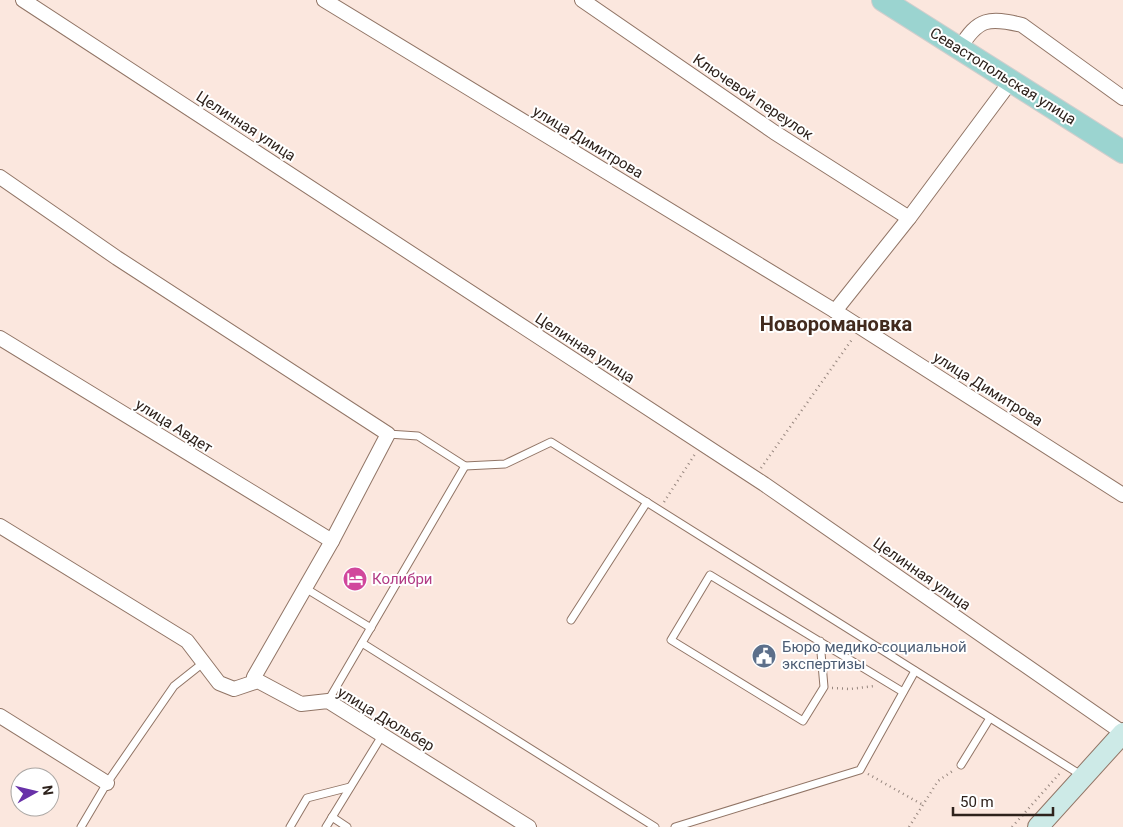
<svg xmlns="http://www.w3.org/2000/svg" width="1123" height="827" font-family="Roboto,sans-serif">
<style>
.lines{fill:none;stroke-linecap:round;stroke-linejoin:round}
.lane-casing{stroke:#917566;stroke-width:9}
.street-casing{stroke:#917566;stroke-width:16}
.secondary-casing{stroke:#917566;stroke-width:22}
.primary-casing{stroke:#d1cecd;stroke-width:24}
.path{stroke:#96867e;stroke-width:2.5;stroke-dasharray:1 4;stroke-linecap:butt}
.lane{stroke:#fff;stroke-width:7}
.street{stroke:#fff;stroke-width:14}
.secondary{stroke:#cdeae7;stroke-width:20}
.primary{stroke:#9bd4d0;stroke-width:22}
.labels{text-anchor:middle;stroke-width:4;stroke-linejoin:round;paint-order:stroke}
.street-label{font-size:15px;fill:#2e221c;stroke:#fff}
.hotel-label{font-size:15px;fill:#b23c85;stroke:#fff;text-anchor:start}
.service-label{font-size:15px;fill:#4e5e75;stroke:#fff;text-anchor:start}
.district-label{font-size:20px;font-weight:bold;fill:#422a1d;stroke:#fff}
</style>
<rect width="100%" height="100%" fill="#fbe7de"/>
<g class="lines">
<defs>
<g id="lane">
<path d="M 465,466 L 505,464 L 551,442 L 1081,775"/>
<path d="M 305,588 L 371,628"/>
<path d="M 571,620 L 647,502"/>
<path d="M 820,641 L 824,687 L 803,721 L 671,640 L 710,575 L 903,692"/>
<path d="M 362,643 L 655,827"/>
<path d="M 328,701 L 465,466 L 418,436 L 388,434"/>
<path d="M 961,765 L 990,718"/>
<path d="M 332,817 L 347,827"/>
<path d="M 81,827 L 107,783 L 174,686 L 203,663"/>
<path d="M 290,827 L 307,798 L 350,787"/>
<path d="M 326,827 L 383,734"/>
<path d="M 675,827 L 860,770 L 915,671"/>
</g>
<g id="street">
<path d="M 23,0 L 764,484 L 1123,733"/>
<path d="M 324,0 L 835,311 L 1123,495"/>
<path d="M 582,0 L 774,132 L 909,218"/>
<path d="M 960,48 C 978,18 989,17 1022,25 L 1123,98"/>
<path d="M 0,177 L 117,258 L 388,434 L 332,541 L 254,677 L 258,681"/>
<path d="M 835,311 L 909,218 L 1011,81"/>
<path d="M 0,338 L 332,541"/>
<path d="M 0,526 L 187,641 L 219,683 L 234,689 L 258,681 L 301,704 L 328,701 L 529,827"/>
<path d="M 0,716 L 107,783"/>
</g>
<path id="secondary" d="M 1038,827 L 1123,733"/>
<path id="primary" d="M 883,0 L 1123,152"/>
</defs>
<use href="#lane" class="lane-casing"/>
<use href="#street" class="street-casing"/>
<use href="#secondary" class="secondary-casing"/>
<use href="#primary" class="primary-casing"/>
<g class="path">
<path d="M 761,468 L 853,338"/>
<path d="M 664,502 L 695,454"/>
<path d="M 832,688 L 850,689 L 874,686"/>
<path d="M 868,774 L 923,805"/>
<path d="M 909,827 L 938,781 L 954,770"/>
<path d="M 1012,827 L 1061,772"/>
</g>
<use href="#lane" class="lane"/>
<use href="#street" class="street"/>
<use href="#secondary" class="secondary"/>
<use href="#primary" class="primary"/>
</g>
<defs>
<symbol id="hotel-disc" viewBox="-11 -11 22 22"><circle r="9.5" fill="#d1479c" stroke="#fff"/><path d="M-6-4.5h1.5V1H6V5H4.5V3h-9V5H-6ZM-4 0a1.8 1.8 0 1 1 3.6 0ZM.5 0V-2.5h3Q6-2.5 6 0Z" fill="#fff"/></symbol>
<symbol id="civic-disc" viewBox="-11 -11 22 22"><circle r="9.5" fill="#5c6f8a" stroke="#fff"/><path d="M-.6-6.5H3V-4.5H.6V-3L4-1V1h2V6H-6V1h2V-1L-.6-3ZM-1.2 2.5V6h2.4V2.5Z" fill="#fff"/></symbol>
</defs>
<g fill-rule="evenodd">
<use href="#hotel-disc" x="341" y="565" width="28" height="28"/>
<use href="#civic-disc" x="750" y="642" width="28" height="28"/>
</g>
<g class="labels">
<g class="street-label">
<text transform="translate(1003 76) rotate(32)" y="5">Севастопольская улица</text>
<text transform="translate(753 97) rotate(34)" y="5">Ключевой переулок</text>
<text transform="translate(246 126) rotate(33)" y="5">Целинная улица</text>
<text transform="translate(588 142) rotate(31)" y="5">улица Димитрова</text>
<text transform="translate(585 348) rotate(33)" y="5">Целинная улица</text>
<text transform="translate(988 389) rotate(32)" y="5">улица Димитрова</text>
<text transform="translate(174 426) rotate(32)" y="5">улица Авдет</text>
<text transform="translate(922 574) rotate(35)" y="5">Целинная улица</text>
<text transform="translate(386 719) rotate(31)" y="5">улица Дюльбер</text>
</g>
<g class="hotel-label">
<text x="372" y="584">Колибри</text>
</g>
<g class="service-label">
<text x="782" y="652">Бюро медико-социальной<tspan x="782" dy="17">экспертизы</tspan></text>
</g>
<g class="district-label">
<text x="836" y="331">Новоромановка</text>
</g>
</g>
<g transform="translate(35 792) rotate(82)"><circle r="24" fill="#ffffff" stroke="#aba7a4"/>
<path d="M0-4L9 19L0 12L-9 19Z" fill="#6831a8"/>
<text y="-8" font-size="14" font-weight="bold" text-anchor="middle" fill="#2e221c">N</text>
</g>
<path d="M953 807v8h100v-8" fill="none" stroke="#2e221c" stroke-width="2.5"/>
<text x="960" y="807" font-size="15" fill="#2e221c" stroke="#ffffff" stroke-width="4" paint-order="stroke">50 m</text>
</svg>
